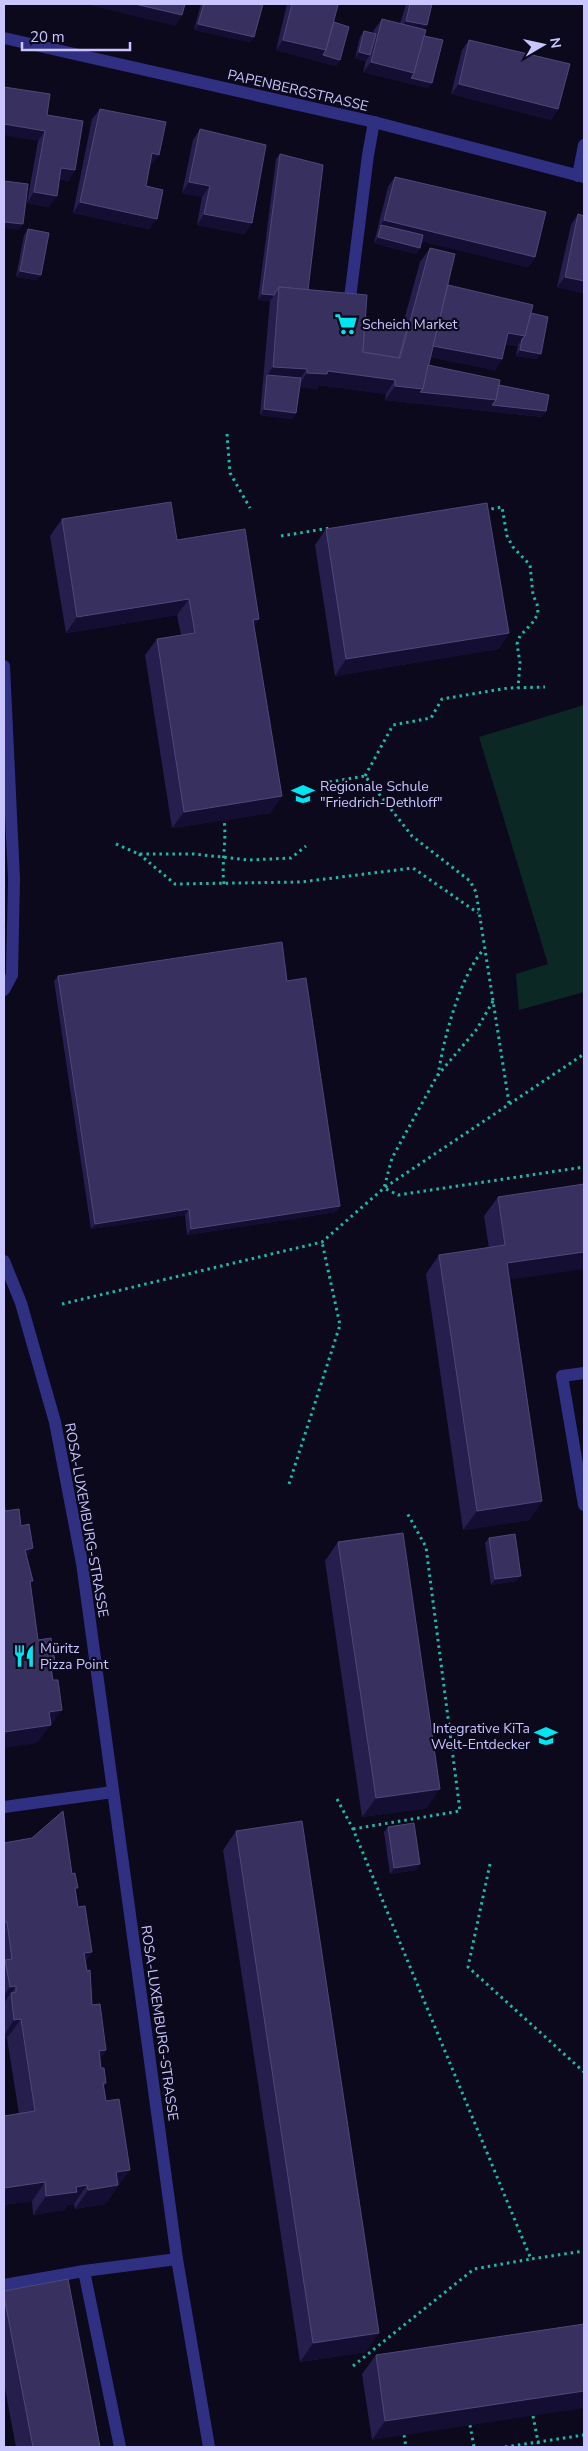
<svg xmlns="http://www.w3.org/2000/svg" width="588" height="2451" font-family="'Nunito Sans',sans-serif">
<style>
.green{fill:#0c2825}
.lines{fill:none;stroke-linecap:round;stroke-linejoin:round}
.path{stroke:#1fb9a8;stroke-width:3;stroke-dasharray:2.5 4;stroke-linecap:butt}
.service{stroke:#2f3082;stroke-width:12}
.minor{stroke:#2f3082;stroke-width:12}
.wall{fill:#261f4d}
.shaded-wall{fill:#140f32}
.building{fill:#383160;stroke:#4e4879}
.labels{text-anchor:middle;stroke-width:4.5;stroke-linejoin:round;paint-order:stroke}
.street-label{font-size:14px;fill:#c9c5ff;stroke:#0c091d}
.poi-label{font-size:14px;fill:#c9c5ff;stroke:#0c091d;text-anchor:start}
</style>
<rect width="100%" height="100%" fill="#0c091d"/>
<path class="green" d="M 584,705 L 584,992 L 519,1010 L 516,974 L 548,964 L 479,737 Z"/>
<g class="lines">
<g class="path">
<path d="M 227,434 L 230,473 L 250,508"/>
<path d="M 485,510 L 502,507 L 507,536 L 513,547 L 530,565 L 533,595 L 537,604 L 538,613 L 534,621 L 520,636 L 517,644 L 520,663 L 518,688"/>
<path d="M 281,536 L 330,528"/>
<path d="M 365,776 L 393,725 L 431,718 L 442,699 L 508,688 L 545,687"/>
<path d="M 323,783 L 365,776 L 412,836 L 470,881 L 476,892 L 509,1103"/>
<path d="M 116,844 L 139,854 L 194,854 L 249,860 L 291,858 L 306,846"/>
<path d="M 139,854 L 175,884 L 301,882 L 413,868 L 478,913"/>
<path d="M 224,884 C 221,862 227,842 224,820"/>
<path d="M 493,1001 L 477,1029 L 437,1076 L 392,1158 L 384,1188 L 398,1195 L 584,1167"/>
<path d="M 438,1076 C 443,1040 460,976 484,949"/>
<path d="M 62,1304 L 322,1242 L 384,1188 L 584,1054"/>
<path d="M 289,1484 L 340,1325 L 322,1242"/>
<path d="M 337,1799 L 353,1829 L 531,2259 L 584,2251"/>
<path d="M 353,1829 L 460,1811 L 426,1547 L 406,1511"/>
<path d="M 490,1864 L 468,1967 L 584,2072"/>
<path d="M 353,2366 L 474,2269 L 531,2259"/>
<path d="M 533,2416 L 539,2447"/>
<path d="M 470,2425 L 474,2447"/>
<path d="M 404,2435 L 406,2447"/>
<path d="M 505,2447 L 584,2435"/>
</g>
<g class="service">
<path d="M 350,298 L 368,155 L 374,122"/>
<path d="M 4,1807 L 113,1792"/>
<path d="M 84,2271 L 120,2447"/>
<path d="M 4,2285 L 84,2271 L 177,2259"/>
</g>
<g class="minor">
<path d="M 4,38 L 374,122 L 584,177"/>
<path d="M 578,176 L 584,145"/>
<path d="M 4,666 L 14,879 L 12,975 L 4,990"/>
<path d="M 4,1261 L 21,1303 L 55,1422 L 82,1563 L 177,2259 L 209,2447"/>
<path d="M 584,1373 L 562,1376 L 584,1505"/>
</g>
</g>
<g class="wall">
<path d="M 201,4 L 263,4 L 250,42 L 194,30 Z"/>
<path d="M 287,4 L 334,4 L 334,22 L 340,60 L 336,66 L 276,50 Z"/>
<path d="M 406,4 L 432,4 L 423,30 L 428,88 L 363,72 L 366,61 L 355,58 L 360,37 L 364,31 L 373,34 L 374,30 L 382,19 L 400,24 Z"/>
<path d="M 469,40 L 558,109 L 551,120 L 451,94 L 462,50 Z"/>
<path d="M 100,109 L 151,165 L 150,165 L 146,186 L 149,229 L 73,213 L 92,119 Z"/>
<path d="M 47,115 L 75,170 L 68,181 L 59,179 L 49,207 L 27,203 L 38,141 Z"/>
<path d="M 200,129 L 252,223 L 244,234 L 197,225 L 202,197 L 182,193 L 193,140 Z"/>
<path d="M 280,154 L 308,290 L 365,322 L 403,324 L 420,262 L 430,248 L 448,285 L 531,313 L 537,359 L 516,356 L 518,345 L 517,346 L 506,344 L 495,370 L 430,357 L 428,365 L 499,385 L 542,417 L 385,400 L 386,394 L 319,385 L 317,389 L 300,387 L 296,413 L 292,419 L 260,415 L 263,381 L 270,301 L 258,300 L 276,159 Z"/>
<path d="M 395,177 L 535,257 L 528,267 L 421,241 L 420,248 L 416,254 L 374,243 L 388,187 Z"/>
<path d="M 578,214 L 584,293 L 557,287 L 571,225 Z"/>
<path d="M 28,229 L 37,280 L 16,277 L 24,235 Z"/>
<path d="M 62,519 L 177,540 L 259,619 L 254,626 L 282,796 L 270,813 L 172,828 L 145,655 L 157,639 L 181,635 L 177,615 L 66,633 L 50,536 Z"/>
<path d="M 326,529 L 509,633 L 498,649 L 335,676 L 315,545 Z"/>
<path d="M 58,976 L 287,981 L 340,1206 L 336,1212 L 187,1235 L 185,1215 L 91,1229 L 54,981 Z"/>
<path d="M 498,1197 L 542,1501 L 529,1520 L 463,1530 L 426,1274 L 439,1255 L 489,1248 L 484,1216 Z"/>
<path d="M 489,1538 L 517,1581 L 491,1585 L 485,1543 Z"/>
<path d="M 338,1542 L 427,1808 L 362,1817 L 325,1561 Z"/>
<path d="M 388,1827 L 420,1864 L 416,1870 L 390,1874 L 384,1832 Z"/>
<path d="M 236,1831 L 366,2352 L 300,2362 L 223,1850 Z"/>
<path d="M 4,1843 L 75,1891 L 78,1907 L 92,1952 L 85,1962 L 92,2005 L 106,2050 L 100,2059 L 101,2068 L 106,2083 L 104,2086 L 116,2189 L 105,2204 L 75,2209 L 74,2204 L 68,2205 L 64,2210 L 33,2215 L 32,2201 L 4,2205 L 4,2116 L 19,2114 L 7,2038 L 4,2038 Z"/>
<path d="M 4,2291 L 100,2447 L 16,2447 L 4,2383 Z"/>
<path d="M 584,2324 L 372,2440 L 362,2374 L 376,2355 Z"/>
</g>
<g class="shaded-wall">
<path d="M 85,4 L 135,4 L 182,15 L 175,26 Z"/>
<path d="M 406,21 L 427,25 L 419,36 L 399,31 Z"/>
<path d="M 198,24 L 254,37 L 250,42 L 194,30 Z"/>
<path d="M 283,40 L 326,50 L 340,60 L 336,66 L 276,50 Z"/>
<path d="M 359,52 L 370,55 L 366,61 L 355,58 Z"/>
<path d="M 371,62 L 414,73 L 432,83 L 428,88 L 363,72 Z"/>
<path d="M 459,84 L 558,109 L 551,120 L 451,94 Z"/>
<path d="M 4,124 L 45,131 L 38,141 L 4,135 Z"/>
<path d="M 152,153 L 159,155 L 151,165 L 145,164 Z"/>
<path d="M 61,168 L 75,170 L 68,181 L 54,178 Z"/>
<path d="M 189,182 L 210,186 L 202,197 L 182,193 Z"/>
<path d="M 34,192 L 57,196 L 49,207 L 27,203 Z"/>
<path d="M 80,202 L 157,219 L 149,229 L 73,213 Z"/>
<path d="M 204,214 L 252,223 L 244,234 L 197,225 Z"/>
<path d="M 384,220 L 535,257 L 528,267 L 379,231 L 381,225 L 377,230 Z"/>
<path d="M 4,222 L 23,224 L 19,230 L 4,228 Z"/>
<path d="M 378,237 L 420,248 L 416,254 L 374,243 Z"/>
<path d="M 20,271 L 41,275 L 37,280 L 16,277 Z"/>
<path d="M 565,277 L 584,281 L 584,293 L 557,287 Z"/>
<path d="M 262,294 L 274,295 L 270,301 L 258,300 Z"/>
<path d="M 508,333 L 525,336 L 517,346 L 501,343 Z"/>
<path d="M 431,345 L 502,359 L 495,370 L 423,356 Z"/>
<path d="M 520,350 L 541,354 L 537,359 L 516,356 Z"/>
<path d="M 273,367 L 307,369 L 297,383 L 267,375 L 263,381 Z"/>
<path d="M 328,371 L 395,380 L 386,394 L 319,385 L 317,389 L 297,387 L 307,373 Z"/>
<path d="M 395,386 L 423,389 L 496,400 L 488,411 L 385,400 Z"/>
<path d="M 492,405 L 546,411 L 542,417 L 488,411 Z"/>
<path d="M 264,409 L 296,413 L 292,419 L 260,415 Z"/>
<path d="M 189,599 L 177,615 L 66,633 L 77,617 Z"/>
<path d="M 259,619 L 248,636 L 253,620 Z"/>
<path d="M 509,633 L 498,649 L 335,676 L 346,659 Z"/>
<path d="M 282,796 L 270,813 L 172,828 L 184,812 Z"/>
<path d="M 340,1206 L 336,1212 L 187,1235 L 191,1229 Z"/>
<path d="M 189,1209 L 185,1215 L 91,1229 L 95,1224 Z"/>
<path d="M 584,1252 L 584,1269 L 494,1282 L 507,1263 Z"/>
<path d="M 542,1501 L 529,1520 L 463,1530 L 477,1511 Z"/>
<path d="M 33,1548 L 20,1567 L 25,1550 Z"/>
<path d="M 521,1576 L 517,1581 L 491,1585 L 495,1579 Z"/>
<path d="M 51,1668 L 56,1668 L 43,1687 Z"/>
<path d="M 62,1710 L 37,1743 L 4,1748 L 4,1732 L 49,1712 Z"/>
<path d="M 440,1789 L 427,1808 L 362,1817 L 376,1798 Z"/>
<path d="M 420,1864 L 416,1870 L 390,1874 L 394,1868 Z"/>
<path d="M 92,1952 L 79,1971 L 84,1953 Z"/>
<path d="M 16,1986 L 4,2003 L 4,1995 L 10,1987 Z"/>
<path d="M 21,2019 L 7,2038 L 4,2038 L 4,2035 L 14,2020 Z"/>
<path d="M 106,2050 L 93,2068 L 99,2051 Z"/>
<path d="M 130,2170 L 105,2204 L 75,2209 L 88,2190 L 116,2172 Z"/>
<path d="M 45,2182 L 32,2201 L 4,2205 L 4,2188 Z"/>
<path d="M 87,2185 L 74,2204 L 68,2205 L 64,2210 L 33,2215 L 46,2196 L 76,2187 Z"/>
<path d="M 379,2333 L 366,2352 L 300,2362 L 313,2343 Z"/>
<path d="M 584,2391 L 584,2408 L 372,2440 L 385,2421 Z"/>
</g>
<g class="building">
<path d="M 135,4 L 185,4 L 182,15 Z"/>
<path d="M 204,4 L 263,4 L 254,37 L 198,24 Z"/>
<path d="M 292,4 L 334,4 L 338,5 L 326,50 L 283,40 Z"/>
<path d="M 410,4 L 432,4 L 427,25 L 406,21 Z"/>
<path d="M 382,19 L 426,30 L 414,73 L 371,62 Z"/>
<path d="M 334,22 L 349,27 L 340,60 L 323,55 L 326,50 Z"/>
<path d="M 364,31 L 376,34 L 370,55 L 359,52 Z"/>
<path d="M 424,36 L 443,40 L 432,83 L 411,78 L 414,73 Z"/>
<path d="M 469,40 L 570,64 L 558,109 L 459,84 Z"/>
<path d="M 4,87 L 50,94 L 47,115 L 83,121 L 75,170 L 61,168 L 57,196 L 34,192 L 45,131 L 4,124 Z"/>
<path d="M 100,109 L 166,122 L 159,155 L 152,153 L 146,186 L 163,190 L 157,219 L 80,202 Z"/>
<path d="M 200,129 L 266,145 L 252,223 L 204,214 L 210,186 L 189,182 Z"/>
<path d="M 280,154 L 323,165 L 308,290 L 279,287 L 274,295 L 262,294 Z"/>
<path d="M 395,177 L 546,212 L 535,257 L 384,220 Z"/>
<path d="M 4,181 L 28,184 L 23,224 L 4,222 Z"/>
<path d="M 578,214 L 584,216 L 584,281 L 565,277 Z"/>
<path d="M 381,225 L 423,235 L 420,248 L 378,237 Z"/>
<path d="M 28,229 L 49,233 L 41,275 L 20,271 Z"/>
<path d="M 430,248 L 455,254 L 423,389 L 395,386 L 395,380 L 328,371 L 327,374 L 307,373 L 307,369 L 273,367 L 279,287 L 367,295 L 363,352 L 400,358 Z"/>
<path d="M 448,285 L 533,305 L 525,336 L 508,333 L 502,359 L 433,346 Z"/>
<path d="M 531,313 L 548,317 L 541,354 L 520,350 L 522,339 L 525,336 Z"/>
<path d="M 365,322 L 408,325 L 399,358 L 363,352 Z"/>
<path d="M 428,365 L 500,380 L 496,400 L 420,392 L 423,389 Z"/>
<path d="M 267,375 L 301,378 L 296,413 L 264,409 Z"/>
<path d="M 499,385 L 549,395 L 546,411 L 492,405 L 496,400 Z"/>
<path d="M 171,502 L 177,540 L 245,529 L 259,619 L 253,620 L 282,796 L 184,812 L 157,639 L 195,633 L 189,599 L 77,617 L 62,519 Z"/>
<path d="M 487,503 L 509,633 L 346,659 L 326,529 Z"/>
<path d="M 282,942 L 287,981 L 306,978 L 340,1206 L 191,1229 L 189,1209 L 95,1224 L 58,976 Z"/>
<path d="M 584,1184 L 584,1252 L 507,1263 L 542,1501 L 477,1511 L 439,1255 L 505,1245 L 498,1197 Z"/>
<path d="M 4,1499 L 5,1511 L 19,1509 L 21,1526 L 29,1524 L 33,1548 L 25,1550 L 33,1581 L 30,1581 L 38,1640 L 51,1638 L 56,1668 L 51,1668 L 53,1680 L 58,1680 L 62,1710 L 49,1712 L 51,1725 L 4,1732 Z"/>
<path d="M 403,1533 L 440,1789 L 376,1798 L 338,1542 Z"/>
<path d="M 515,1534 L 521,1576 L 495,1579 L 489,1538 Z"/>
<path d="M 63,1811 L 72,1874 L 75,1873 L 78,1888 L 75,1888 L 78,1907 L 85,1906 L 92,1952 L 84,1953 L 87,1971 L 90,1970 L 92,2005 L 100,2004 L 106,2050 L 99,2051 L 101,2068 L 104,2068 L 106,2083 L 103,2083 L 106,2101 L 119,2099 L 130,2170 L 116,2172 L 118,2185 L 88,2190 L 87,2185 L 76,2187 L 77,2192 L 46,2196 L 45,2182 L 4,2188 L 4,2116 L 35,2111 L 21,2019 L 14,2020 L 11,1993 L 16,1992 L 16,1986 L 10,1987 L 5,1960 L 12,1959 L 7,1922 L 4,1922 L 4,1843 L 32,1838 Z"/>
<path d="M 302,1821 L 379,2333 L 313,2343 L 236,1831 Z"/>
<path d="M 414,1823 L 420,1864 L 394,1868 L 388,1827 Z"/>
<path d="M 68,2279 L 100,2447 L 33,2447 L 4,2296 L 4,2291 Z"/>
<path d="M 584,2324 L 584,2391 L 385,2421 L 376,2355 Z"/>
</g>
<defs>
<symbol id="supermarket-bare" viewBox="-9 -9 18 18"><path d="M-6-5.5h2.5l.6 2H6L4.5 2H-2.5L-4.4-4H-6ZM-1.5 3.2a1.3 1.3 0 1 0 .1 0ZM3 3.2a1.3 1.3 0 1 0 .1 0Z" fill="#00e5f0" stroke="#0c091d" stroke-width="2.5" paint-order="stroke"/></symbol>
<symbol id="school-bare" viewBox="-9 -9 18 18"><path d="M0-5L7-2L0 1L-7-2ZM-4 1L0 2.5L4 1V4Q0 6-4 4Z" fill="#00e5f0" stroke="#0c091d" stroke-width="2.5" paint-order="stroke"/></symbol>
<symbol id="restaurant-bare" viewBox="-9 -9 18 18"><path d="M-5-6h1v4h1v-4h1v4h1v-4h1v5L-1.5 .5V6h-2V.5L-5-1ZM5-6V6H3V1.5H1.5Q1.5-4 5-6Z" fill="#00e5f0" stroke="#0c091d" stroke-width="2.5" paint-order="stroke"/></symbol>
</defs>
<g fill-rule="evenodd">
<use href="#supermarket-bare" x="330" y="308" width="32" height="32"/>
<use href="#school-bare" x="287" y="778" width="32" height="32"/>
<use href="#restaurant-bare" x="8" y="1640" width="32" height="32"/>
<use href="#school-bare" x="530" y="1720" width="32" height="32"/>
</g>
<g class="labels">
<g class="street-label">
<text transform="translate(298 90) rotate(13)" y="5">PAPENBERGSTRASSE</text>
<text transform="translate(87 1520) rotate(80)" y="5">ROSA-LUXEMBURG-STRASSE</text>
<text transform="translate(160 2023) rotate(82)" y="5">ROSA-LUXEMBURG-STRASSE</text>
</g>
<g class="poi-label">
<text x="362" y="329">Scheich Market</text>
<text x="320" y="791">Regionale Schule<tspan x="320" dy="16">"Friedrich-Dethloff"</tspan></text>
<text x="40" y="1653">Müritz<tspan x="40" dy="16">Pizza Point</tspan></text>
<text x="530" y="1733" text-anchor="end">Integrative KiTa<tspan x="530" dy="16">Welt-Entdecker</tspan></text>
</g>
</g>
<rect width="588" height="2451" fill="none" stroke="#c9c5ff" stroke-width="10"/>
<g transform="translate(543 45) rotate(81)" stroke="#0c091d" stroke-width="4" paint-order="stroke">
<path d="M0-4L9 19L0 12L-9 19Z" fill="#c9c5ff"/>
<text y="-8" font-size="14" font-weight="bold" text-anchor="middle" fill="#c9c5ff">N</text>
</g>
<path d="M22 42v8h108v-8" fill="none" stroke="#c9c5ff" stroke-width="2.5"/>
<text x="30" y="42" font-size="15" fill="#c9c5ff" stroke="#0c091d" stroke-width="4" paint-order="stroke">20 m</text>
</svg>
